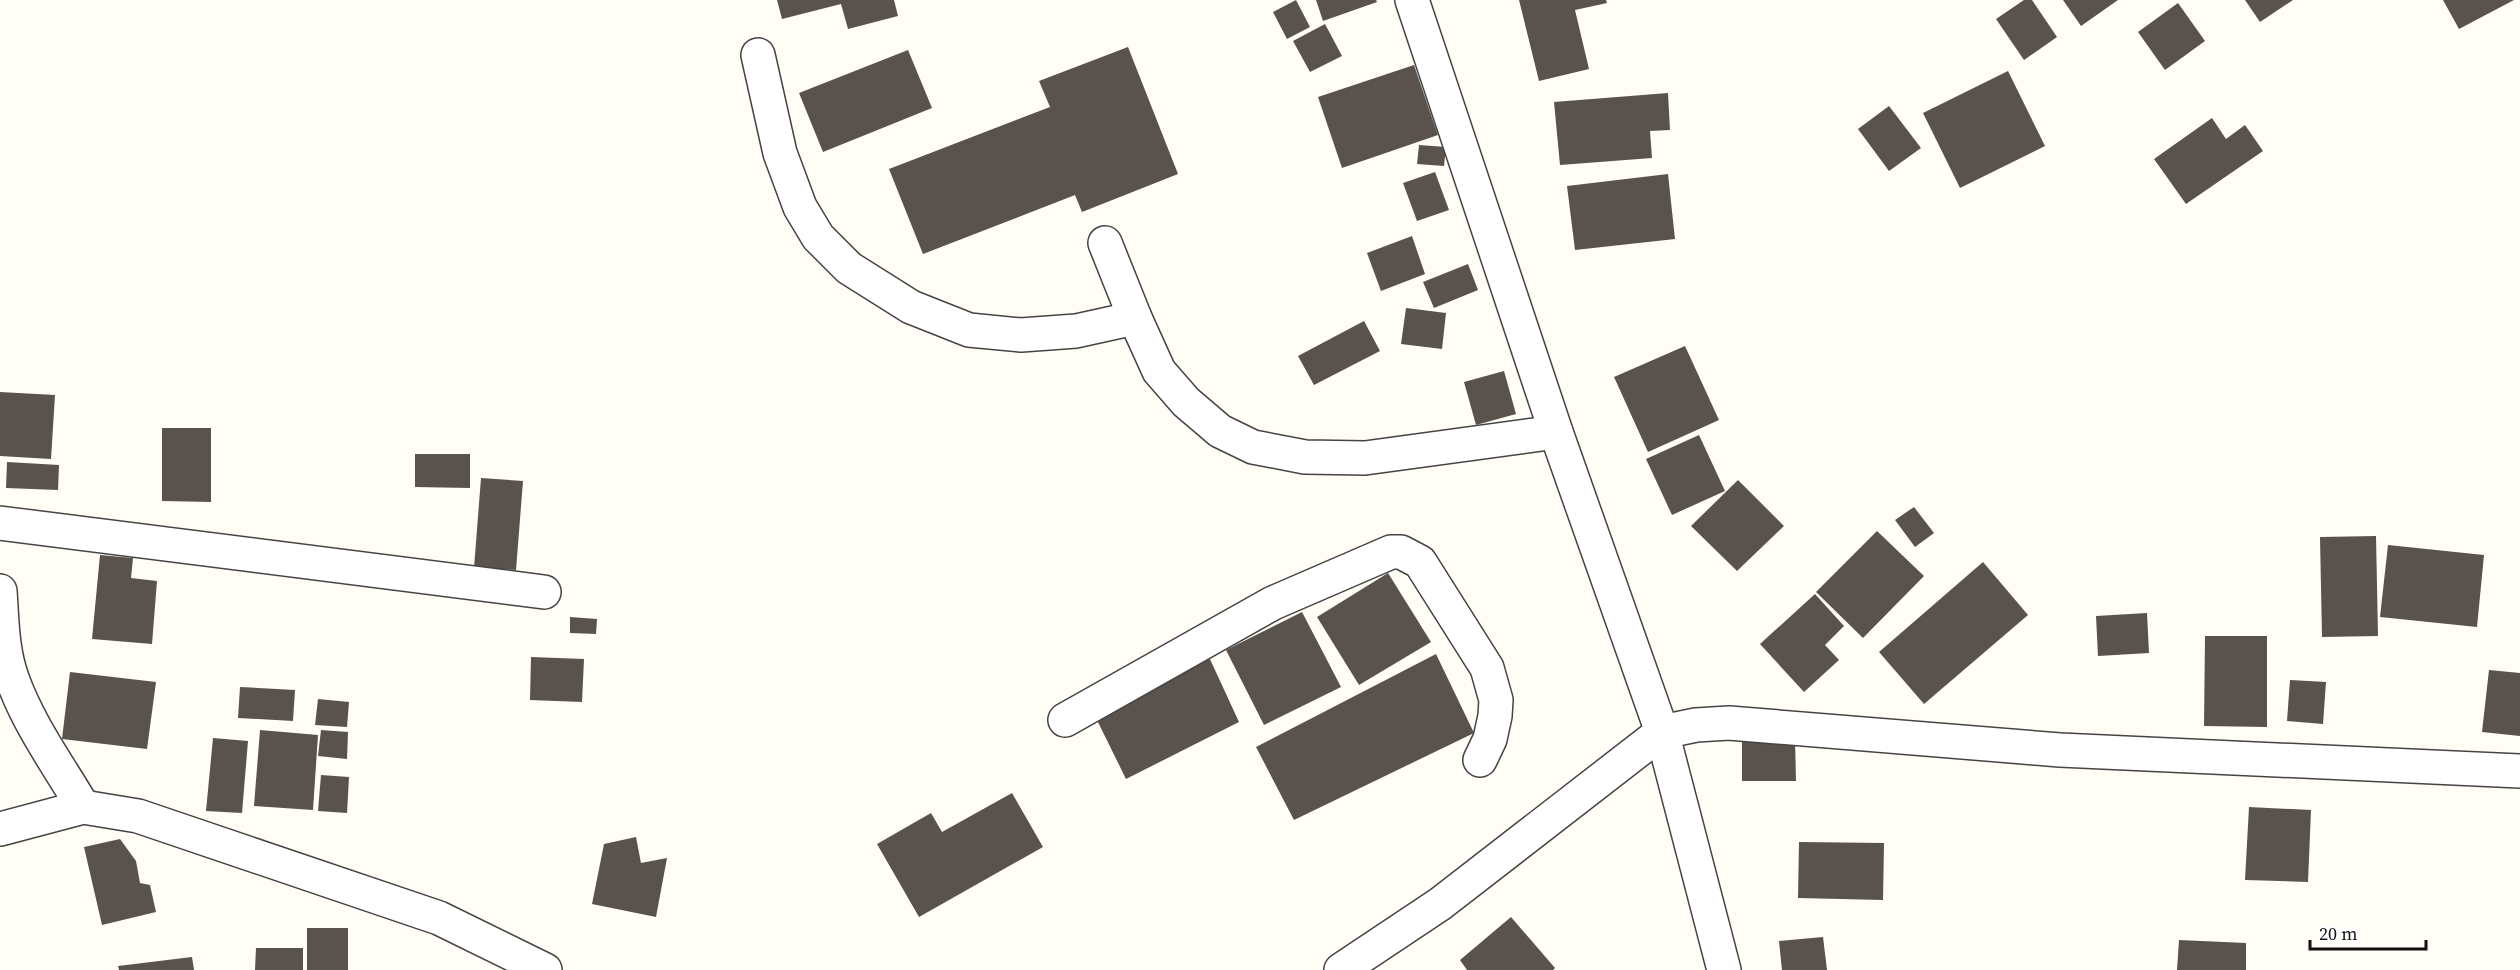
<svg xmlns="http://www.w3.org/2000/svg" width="2520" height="970" font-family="'Source Serif 4',serif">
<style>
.building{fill:#5a524d}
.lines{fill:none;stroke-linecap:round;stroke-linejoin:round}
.minor-casing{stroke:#444;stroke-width:36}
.minor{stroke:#fff;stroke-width:33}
</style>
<rect width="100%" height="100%" fill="#fffdf5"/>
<g class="building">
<path d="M 777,0 L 894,0 L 898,16 L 848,29 L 841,4 L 782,19 Z"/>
<path d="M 1296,0 L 1310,27 L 1287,39 L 1273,12 Z"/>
<path d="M 1316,0 L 1376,0 L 1377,2 L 1323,21 Z"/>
<path d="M 1519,0 L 1606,0 L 1607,3 L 1575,10 L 1589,69 L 1539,81 Z"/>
<path d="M 2024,0 L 2032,0 L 2057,37 L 2024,60 L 1996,19 Z"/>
<path d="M 2063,0 L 2118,0 L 2081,26 Z"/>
<path d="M 2245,0 L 2293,0 L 2260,22 Z"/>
<path d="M 2443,0 L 2514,0 L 2459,29 Z"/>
<path d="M 2178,3 L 2205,41 L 2165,70 L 2138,32 Z"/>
<path d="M 1325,24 L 1342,56 L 1310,72 L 1293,41 Z"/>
<path d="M 1128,47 L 1178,174 L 1082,212 L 1075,195 L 923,254 L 889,169 L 1050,107 L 1039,81 Z"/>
<path d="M 908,50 L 932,108 L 823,152 L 799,93 Z"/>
<path d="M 1414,65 L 1438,135 L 1342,168 L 1318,97 Z"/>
<path d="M 2008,71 L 2045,146 L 1960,188 L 1923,113 Z"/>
<path d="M 1668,93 L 1670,130 L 1650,131 L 1652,158 L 1560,165 L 1554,102 Z"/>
<path d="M 1889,106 L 1921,148 L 1889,171 L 1858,129 Z"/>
<path d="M 2212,118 L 2226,139 L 2245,125 L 2263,151 L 2186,204 L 2154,159 Z"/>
<path d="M 1419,145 L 1446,147 L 1444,166 L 1417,164 Z"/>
<path d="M 1435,172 L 1449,210 L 1417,221 L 1403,183 Z"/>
<path d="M 1668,174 L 1675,239 L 1575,250 L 1567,186 Z"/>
<path d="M 1412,236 L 1425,274 L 1381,291 L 1367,253 Z"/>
<path d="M 1468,264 L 1478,290 L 1434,308 L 1423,282 Z"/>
<path d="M 1406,308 L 1446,313 L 1442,349 L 1401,344 Z"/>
<path d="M 1364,321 L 1380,351 L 1314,385 L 1298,356 Z"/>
<path d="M 1685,346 L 1719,420 L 1648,452 L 1614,377 Z"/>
<path d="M 1504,371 L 1516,414 L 1476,425 L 1464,382 Z"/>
<path d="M 0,392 L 55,395 L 51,459 L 0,456 Z"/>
<path d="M 162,428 L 211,428 L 211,502 L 162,501 Z"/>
<path d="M 1699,435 L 1725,491 L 1672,515 L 1646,459 Z"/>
<path d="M 415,454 L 470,454 L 470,488 L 415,487 Z"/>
<path d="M 7,462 L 59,465 L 58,490 L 6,488 Z"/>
<path d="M 481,478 L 523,481 L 516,570 L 474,568 Z"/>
<path d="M 1738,480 L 1784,526 L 1737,571 L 1691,526 Z"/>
<path d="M 1914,507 L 1934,533 L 1915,547 L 1895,520 Z"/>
<path d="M 1877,531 L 1924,576 L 1863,638 L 1816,592 Z"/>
<path d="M 2376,536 L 2378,636 L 2322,637 L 2320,537 Z"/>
<path d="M 2388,545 L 2484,555 L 2477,627 L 2380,617 Z"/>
<path d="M 100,555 L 133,558 L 131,578 L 157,581 L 152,644 L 92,639 Z"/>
<path d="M 1983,562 L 2028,615 L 1924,704 L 1879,652 Z"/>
<path d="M 1388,573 L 1431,642 L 1359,685 L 1317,617 Z"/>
<path d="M 1815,594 L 1844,626 L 1825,645 L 1839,660 L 1804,692 L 1760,644 Z"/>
<path d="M 1302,612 L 1341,687 L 1264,725 L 1226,650 Z"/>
<path d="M 2147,613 L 2149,653 L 2098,656 L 2096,616 Z"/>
<path d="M 570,617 L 597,619 L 596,634 L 570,633 Z"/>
<path d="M 2205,636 L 2267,636 L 2267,727 L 2204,726 Z"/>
<path d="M 1436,654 L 1474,733 L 1294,820 L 1256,747 Z"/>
<path d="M 531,657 L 584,659 L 582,702 L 530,700 Z"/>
<path d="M 1209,657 L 1239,722 L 1126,779 L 1094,714 Z"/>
<path d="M 2489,670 L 2520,673 L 2520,736 L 2482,732 Z"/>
<path d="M 70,672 L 156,682 L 147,749 L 62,739 Z"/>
<path d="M 2290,680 L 2326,682 L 2323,724 L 2287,721 Z"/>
<path d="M 240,687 L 295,690 L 293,721 L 238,718 Z"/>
<path d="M 318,699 L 349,702 L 347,727 L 315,725 Z"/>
<path d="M 260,730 L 318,735 L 313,810 L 254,806 Z"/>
<path d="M 321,730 L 348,732 L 347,759 L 318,756 Z"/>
<path d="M 213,738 L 248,741 L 242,813 L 206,811 Z"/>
<path d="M 1795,739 L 1796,781 L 1742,781 L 1742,740 Z"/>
<path d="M 321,775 L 349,777 L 347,813 L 318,811 Z"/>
<path d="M 1012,793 L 1043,847 L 919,917 L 877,844 L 931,813 L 942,832 Z"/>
<path d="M 2249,807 L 2311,810 L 2308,882 L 2245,880 Z"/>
<path d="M 636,837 L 641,863 L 667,858 L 656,917 L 592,904 L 604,844 Z"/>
<path d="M 120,839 L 136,861 L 140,883 L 150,885 L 156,912 L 102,925 L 84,847 Z"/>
<path d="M 1799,842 L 1884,843 L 1883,900 L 1798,898 Z"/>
<path d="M 1511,917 L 1555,968 L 1553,970 L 1467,970 L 1460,960 Z"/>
<rect x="307" y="928" width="41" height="42"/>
<path d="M 1823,937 L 1827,970 L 1782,970 L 1779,941 Z"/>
<path d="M 2179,940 L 2246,943 L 2246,970 L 2177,970 Z"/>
<path d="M 256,948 L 303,948 L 303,970 L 255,970 Z"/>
<path d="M 192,957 L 194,970 L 119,970 L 118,966 Z"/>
</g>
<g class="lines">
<defs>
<g id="minor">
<path d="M 1412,0 L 1556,432 L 1662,732 L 1724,970"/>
<path d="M 758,55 L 780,153 L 800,207 L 818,237 L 849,268 L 911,307 L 969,330 L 1021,335 L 1076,331 L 1135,318"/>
<path d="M 1105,243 L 1135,318 L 1159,371 L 1186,402 L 1220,431 L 1253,447 L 1305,457 L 1365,458 L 1556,432"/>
<path d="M 0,523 L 544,592"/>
<path d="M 0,591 C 2,620 2,650 12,678 C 28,724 59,766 83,807"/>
<path d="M 1065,720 L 1273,603 L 1391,552 L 1401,552 L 1420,562 L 1487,668 L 1496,700 L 1495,716 L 1490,739 L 1480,760"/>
<path d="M 0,829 L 83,807 L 138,816 L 439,918 L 545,970"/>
<path d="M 1341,970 L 1440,904 L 1662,732 L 1696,725 L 1729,723 L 2060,750 L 2520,771"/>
</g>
</defs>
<use href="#minor" class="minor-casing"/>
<use href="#minor" class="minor"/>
</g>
<path d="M2310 940v9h116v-9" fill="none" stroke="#111111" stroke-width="3"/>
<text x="2319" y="940" font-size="18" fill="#111111" stroke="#ffffff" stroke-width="4.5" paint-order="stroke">20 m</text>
</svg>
